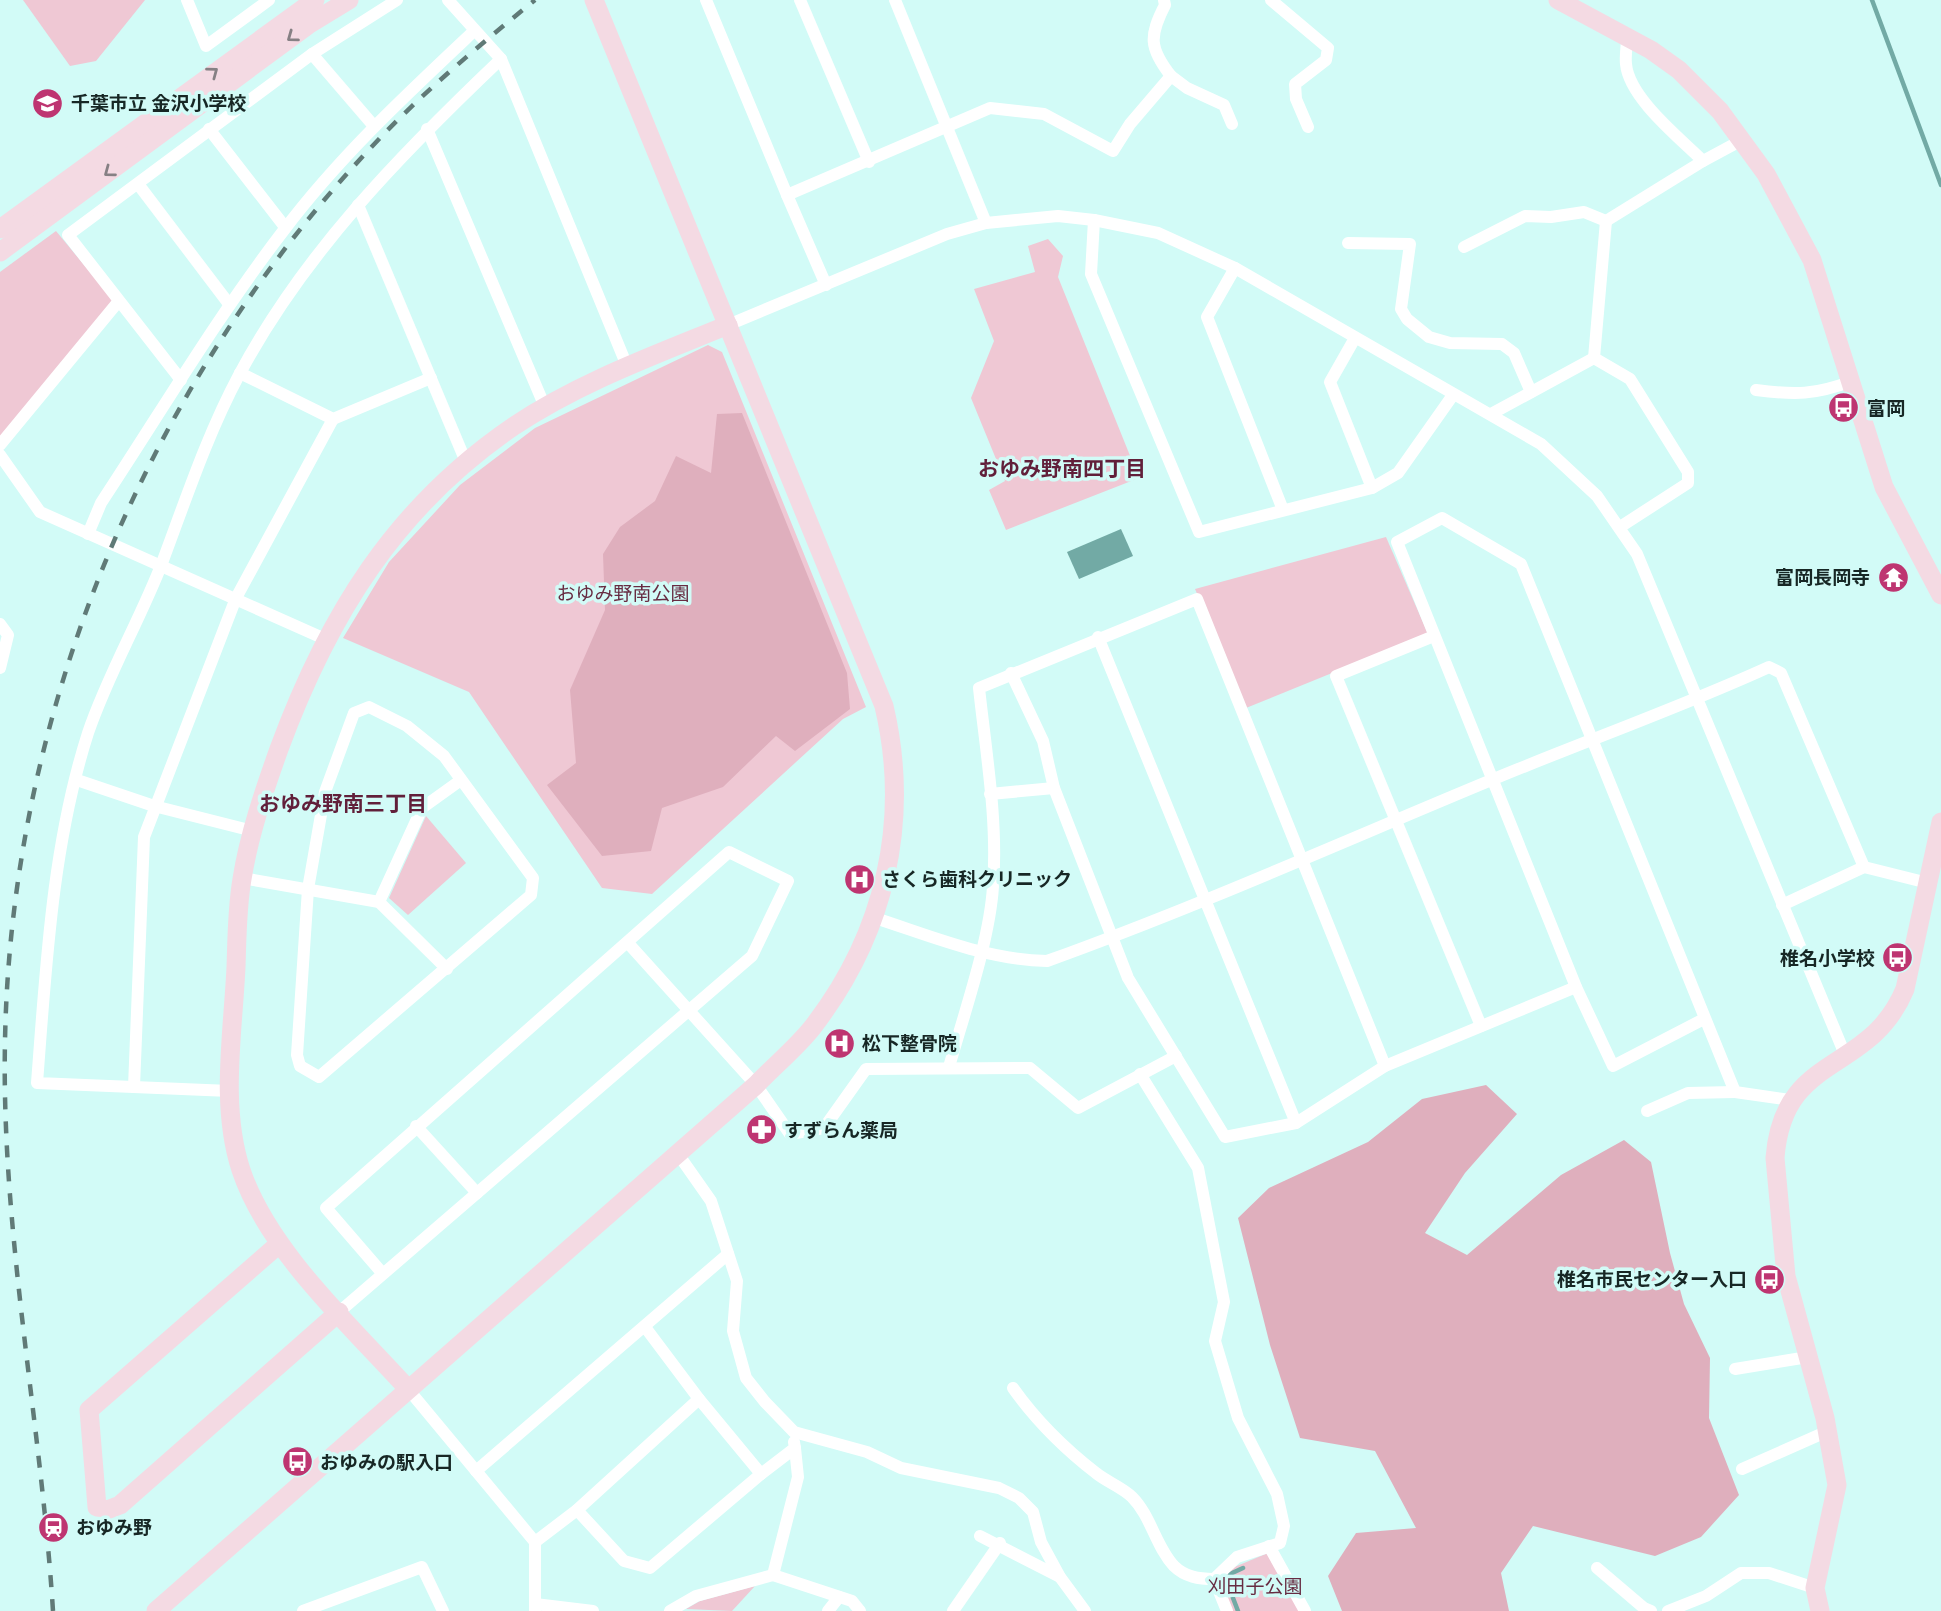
<svg xmlns="http://www.w3.org/2000/svg" width="1941" height="1611" font-family="Figtree,'Noto Sans JP',sans-serif">
<style>
.green{fill:#efc8d4}
.forest{fill:#dfafbd}
.water{fill:#72aaa5}
.lines{fill:none;stroke-linecap:round;stroke-linejoin:round}
.stream{stroke:#72aaa5;stroke-width:4.5}
.street{stroke:#fff;stroke-width:12}
.secondary{stroke:#f4dae3;stroke-width:19}
.rail{stroke:#607a77;stroke-width:4.5;stroke-dasharray:12 12;stroke-linecap:butt}
.oneway{stroke:#868084}
.labels{text-anchor:middle;stroke-width:7;stroke-linejoin:round;paint-order:stroke}
.poi-label{font-size:19px;font-weight:bold;fill:#172725;stroke:#d2fbf7;text-anchor:start}
.park-label{font-size:19px;fill:#672c42;stroke:#d2fbf7}
.neighbourhood-label{font-size:21px;font-weight:bold;fill:#611f3a;stroke:#d2fbf7}
</style>
<rect width="100%" height="100%" fill="#d2fbf7"/>
<g class="green">
<path d="M 23,0 L 145,0 L 96,61 L 70,66 Z"/>
<path d="M 56,231 L 113,300 L 0,437 L 0,272 Z"/>
<path d="M 1048,239 L 1063,256 L 1058,277 L 1139,478 L 1006,530 L 989,490 L 1005,481 L 971,398 L 994,341 L 974,289 L 1035,272 L 1028,246 Z"/>
<path d="M 708,345 L 722,352 L 866,707 L 843,719 L 652,894 L 602,888 L 469,692 L 343,638 L 389,562 L 460,485 L 535,428 Z"/>
<path d="M 1386,537 L 1428,634 L 1246,708 L 1195,589 Z"/>
<path d="M 426,816 L 466,863 L 408,915 L 389,898 Z"/>
<path d="M 1268,1553 L 1300,1611 L 1231,1611 L 1221,1579 L 1232,1568 Z"/>
<path d="M 755,1586 L 732,1611 L 686,1609 L 700,1601 Z"/>
</g>
<g class="forest">
<path d="M 742,413 L 847,673 L 850,709 L 795,751 L 776,736 L 723,787 L 662,808 L 651,851 L 602,856 L 547,785 L 576,763 L 570,690 L 605,610 L 603,554 L 620,527 L 655,501 L 676,456 L 711,473 L 717,414 Z"/>
<path d="M 1486,1085 L 1517,1114 L 1465,1173 L 1425,1233 L 1467,1255 L 1561,1175 L 1624,1140 L 1651,1162 L 1670,1253 L 1684,1304 L 1710,1358 L 1709,1418 L 1739,1495 L 1701,1537 L 1655,1556 L 1533,1526 L 1501,1573 L 1509,1611 L 1342,1611 L 1328,1576 L 1356,1533 L 1416,1528 L 1375,1451 L 1300,1438 L 1270,1345 L 1238,1218 L 1269,1188 L 1368,1142 L 1422,1099 Z"/>
</g>
<path class="water" d="M 1121,529 L 1133,556 L 1079,579 L 1067,552 Z"/>
<g class="lines">
<g class="stream">
<path d="M 1872,0 L 1941,185"/>
<path d="M 1238,1611 L 1228,1585 L 1230,1574 L 1243,1568"/>
</g>
<g class="street">
<path d="M 187,0 L 206,46 L 269,0"/>
<path d="M 448,0 L 501,59 L 627,366"/>
<path d="M 706,0 L 787,195"/>
<path d="M 800,0 L 869,162"/>
<path d="M 895,0 L 986,223"/>
<path d="M 1164,0 L 1165,5 C 1149,36 1149,48 1171,76"/>
<path d="M 1271,0 L 1328,48 L 1326,60 L 1295,84 L 1296,99 L 1308,127"/>
<path d="M 1627,37 C 1627,46 1625,56 1626,64 C 1629,98 1680,138 1703,161"/>
<path d="M 312,54 L 373,125"/>
<path d="M 209,129 L 285,227"/>
<path d="M 427,129 L 545,407"/>
<path d="M 138,184 L 229,304"/>
<path d="M 358,205 L 466,462"/>
<path d="M 1094,220 L 1091,274 L 1199,532 L 1372,488 L 1398,473 L 1453,395"/>
<path d="M 1606,221 L 1703,161 L 1742,140"/>
<path d="M 1348,243 L 1410,244 L 1401,309 L 1407,319 L 1429,337 L 1450,343 L 1502,344 L 1514,353 L 1531,392"/>
<path d="M 1464,247 L 1525,216 L 1551,217 L 1584,212 L 1606,221"/>
<path d="M 1235,268 L 1207,317 L 1283,510"/>
<path d="M 826,285 L 787,195 L 990,108 L 1044,114 L 1113,151 L 1130,124 L 1171,76 L 1187,88 L 1224,105 L 1232,124"/>
<path d="M 728,325 L 947,234 L 986,223 L 1058,216 L 1094,220 L 1158,233 L 1235,268 L 1541,444 L 1597,496 L 1637,554 L 1846,1057"/>
<path d="M 1355,338 L 1330,382 L 1372,488"/>
<path d="M 1594,358 L 1606,221"/>
<path d="M 240,373 L 333,419 L 431,378"/>
<path d="M 181,380 L 68,235 L 312,54 L 397,0"/>
<path d="M 1756,390 C 1795,395 1815,395 1852,381"/>
<path d="M 1491,414 L 1594,358 L 1630,379 L 1688,472 L 1688,483 L 1620,527"/>
<path d="M 0,445 L 118,302"/>
<path d="M 0,455 L 40,512 L 325,639"/>
<path d="M 88,534 L 101,503 C 161,412 217,317 284,230 C 340,156 407,94 474,31"/>
<path d="M 0,624 L 8,635 L 0,668"/>
<path d="M 1434,636 L 1336,676 L 1481,1026"/>
<path d="M 1098,637 L 1296,1123"/>
<path d="M 1011,673 L 1043,741 L 1054,788 L 1128,978 L 1225,1137 L 1296,1123 L 1385,1066 L 1576,987"/>
<path d="M 369,707 L 407,726 L 444,756 L 533,878 L 531,895 L 319,1077 L 300,1066 L 297,1055 L 308,889 L 325,792 L 354,713 Z"/>
<path d="M 77,780 L 154,806 L 253,831"/>
<path d="M 990,794 L 1054,788"/>
<path d="M 242,878 L 379,902 L 422,808 L 461,780"/>
<path d="M 379,902 L 447,969"/>
<path d="M 1782,905 L 1864,867 L 1928,883"/>
<path d="M 875,918 C 931,936 987,960 1047,961 C 1197,907 1342,842 1489,781 C 1582,742 1677,709 1769,667 L 1781,673 L 1864,867"/>
<path d="M 628,943 L 756,1085 L 790,1134 L 824,1128 L 866,1069 L 1030,1068 L 1078,1108 L 1176,1056"/>
<path d="M 1704,1019 L 1613,1066 L 1576,987 L 1397,542 L 1442,518 L 1521,564 L 1735,1092 L 1790,1100"/>
<path d="M 949,1067 C 964,1014 990,939 993,886 C 998,821 986,753 979,688 L 1197,599 L 1385,1066"/>
<path d="M 1140,1074 L 1198,1168 L 1224,1302 L 1215,1341 L 1238,1418 L 1277,1494 L 1284,1526 L 1280,1543 L 1237,1557 L 1214,1579 L 1227,1611"/>
<path d="M 134,1087 L 144,837 L 236,598 L 333,419"/>
<path d="M 230,1091 L 37,1083 C 46,967 52,845 88,733 C 108,674 140,620 162,563 C 186,499 207,435 239,375 C 304,253 401,154 501,59"/>
<path d="M 1647,1111 L 1688,1093 L 1735,1092"/>
<path d="M 416,1126 L 477,1193"/>
<path d="M 678,1154 L 711,1201 L 737,1281 L 733,1331 L 746,1378 L 765,1402 L 794,1432 L 867,1452 L 901,1468 L 999,1488 L 1019,1498 L 1033,1512 L 1041,1542 L 1060,1577 L 1085,1611"/>
<path d="M 339,1312 L 752,956 L 788,881 L 729,852 L 326,1208 L 383,1274"/>
<path d="M 1735,1369 L 1808,1357"/>
<path d="M 1013,1388 C 1035,1419 1065,1449 1096,1473 C 1107,1482 1122,1487 1132,1497 C 1151,1516 1156,1547 1174,1566 C 1185,1577 1199,1579 1214,1579"/>
<path d="M 408,1389 L 535,1542 L 577,1510 L 699,1399 L 645,1327"/>
<path d="M 699,1399 L 761,1474 L 795,1448 L 794,1442"/>
<path d="M 1742,1469 L 1828,1431"/>
<path d="M 476,1471 L 728,1254"/>
<path d="M 577,1510 L 624,1561 L 650,1568 L 761,1474"/>
<path d="M 980,1536 L 1060,1577"/>
<path d="M 1269,1546 L 1305,1611"/>
<path d="M 1597,1568 L 1644,1608 L 1651,1611"/>
<path d="M 773,1575 L 852,1601 L 860,1611"/>
<path d="M 535,1604 L 593,1611"/>
<path d="M 303,1611 L 422,1567 L 443,1611"/>
<path d="M 535,1611 L 535,1542"/>
<path d="M 670,1611 L 696,1596 L 773,1575 L 798,1477 L 795,1448"/>
<path d="M 828,1611 L 839,1597"/>
<path d="M 953,1611 L 1000,1543"/>
<path d="M 1668,1611 L 1706,1596 L 1741,1573 L 1769,1573 L 1815,1588"/>
</g>
<g class="secondary">
<path d="M 1558,0 L 1651,50 L 1679,70 L 1720,111 L 1766,174 L 1812,260 L 1884,487 L 1941,595"/>
<path d="M 0,229 L 315,0"/>
<path d="M 0,252 L 308,25 L 349,0"/>
<path d="M 279,1244 L 89,1410 L 97,1507 L 107,1510 L 120,1505 L 339,1312"/>
<path d="M 408,1389 C 351,1326 268,1251 241,1170 C 220,1106 233,1033 236,967 C 237,938 237,908 242,879 C 249,835 264,791 279,749 C 328,616 395,507 514,426 C 580,382 655,355 728,325"/>
<path d="M 156,1611 L 756,1085 C 774,1066 796,1048 812,1028 C 885,934 911,821 884,706 L 594,0"/>
<path d="M 1820,1611 L 1815,1588 L 1837,1485 L 1825,1418 L 1786,1276 L 1775,1158 C 1783,1051 1869,1076 1905,989 L 1941,822"/>
</g>
<path class="rail" d="M 53,1611 C 41,1421 1,1231 5,1041 C 11,707 150,377 381,137 C 428,88 482,43 535,0"/>
</g>
<defs><path id="oneway-chevron" d="M-2-3.5L2.5 0L-2 3.5" fill="none" stroke-width="1.6" stroke-linecap="round" stroke-linejoin="round" transform="scale(1.75)"/></defs>
<g class="oneway">
<use href="#oneway-chevron" transform="translate(292 37) rotate(144)"/>
<use href="#oneway-chevron" transform="translate(213 72) rotate(-37)"/>
<use href="#oneway-chevron" transform="translate(109 172) rotate(143)"/>
</g>
<defs>
<symbol id="school-disc" viewBox="-11 -11 22 22"><circle r="9.5" fill="#be3571" stroke="#d2fbf7"/><path d="M0-5L7-2L0 1L-7-2ZM-4 1L0 2.5L4 1V4Q0 6-4 4Z" fill="#fff"/></symbol>
<symbol id="bus-disc" viewBox="-11 -11 22 22"><circle r="9.5" fill="#be3571" stroke="#d2fbf7"/><path d="M-5-6H5V4H4V6H2V4H-2V6H-4V4H-5ZM-3.5-4V0h7V-4ZM-3.5 1.2v1.5H-2V1.2ZM2 1.2v1.5H3.5V1.2Z" fill="#fff"/></symbol>
<symbol id="temple-disc" viewBox="-11 -11 22 22"><circle r="9.5" fill="#be3571" stroke="#d2fbf7"/><path d="M0-6L5-2H3V0L6.5 2.5H4V6H1.5V3h-3V6H-4V2.5H-6.5L-3 0V-2H-5Z" fill="#fff"/></symbol>
<symbol id="hospital-disc" viewBox="-11 -11 22 22"><circle r="9.5" fill="#be3571" stroke="#d2fbf7"/><path d="M-5-5h3v3.5h4V-5h3V5h-3V1.5h-4V5h-3Z" fill="#fff"/></symbol>
<symbol id="pharmacy-disc" viewBox="-11 -11 22 22"><circle r="9.5" fill="#be3571" stroke="#d2fbf7"/><path d="M-2-6h4v4h4v4h-4v4h-4v-4h-4v-4h4Z" fill="#fff"/></symbol>
<symbol id="station-disc" viewBox="-11 -11 22 22"><circle r="9.5" fill="#be3571" stroke="#d2fbf7"/><path d="M-3-6H3Q5-6 5-4V2Q5 4 3 4L4.5 6H3L1.5 4h-3L-3 6H-4.5L-3 4Q-5 4-5 2V-4Q-5-6-3-6ZM-3.5-4v3h7v-3ZM-3.5 1v1.5H-2V1ZM2 1v1.5H3.5V1Z" fill="#fff"/></symbol>
</defs>
<g fill-rule="evenodd">
<use href="#school-disc" x="30" y="86" width="35" height="35"/>
<use href="#bus-disc" x="1826" y="390" width="35" height="35"/>
<use href="#temple-disc" x="1876" y="560" width="35" height="35"/>
<use href="#hospital-disc" x="842" y="862" width="35" height="35"/>
<use href="#bus-disc" x="1880" y="940" width="35" height="35"/>
<use href="#hospital-disc" x="822" y="1026" width="35" height="35"/>
<use href="#pharmacy-disc" x="744" y="1112" width="35" height="35"/>
<use href="#bus-disc" x="1752" y="1262" width="35" height="35"/>
<use href="#bus-disc" x="280" y="1444" width="35" height="35"/>
<use href="#station-disc" x="36" y="1510" width="35" height="35"/>
</g>
<g class="labels">
<g class="poi-label">
<text x="71" y="110">千葉市立 金沢小学校</text>
<text x="1867" y="415">富岡</text>
<text x="1870" y="584" text-anchor="end">富岡長岡寺</text>
<text x="882" y="886">さくら歯科クリニック</text>
<text x="1875" y="965" text-anchor="end">椎名小学校</text>
<text x="862" y="1050">松下整骨院</text>
<text x="784" y="1137">すずらん薬局</text>
<text x="1747" y="1286" text-anchor="end">椎名市民センター入口</text>
<text x="320" y="1469">おゆみの駅入口</text>
<text x="76" y="1534">おゆみ野</text>
</g>
<g class="park-label">
<text x="623" y="600">おゆみ野南公園</text>
<text x="1255" y="1593">刈田子公園</text>
</g>
<g class="neighbourhood-label">
<text x="1062" y="476">おゆみ野南四丁目</text>
<text x="343" y="811">おゆみ野南三丁目</text>
</g>
</g>
</svg>
